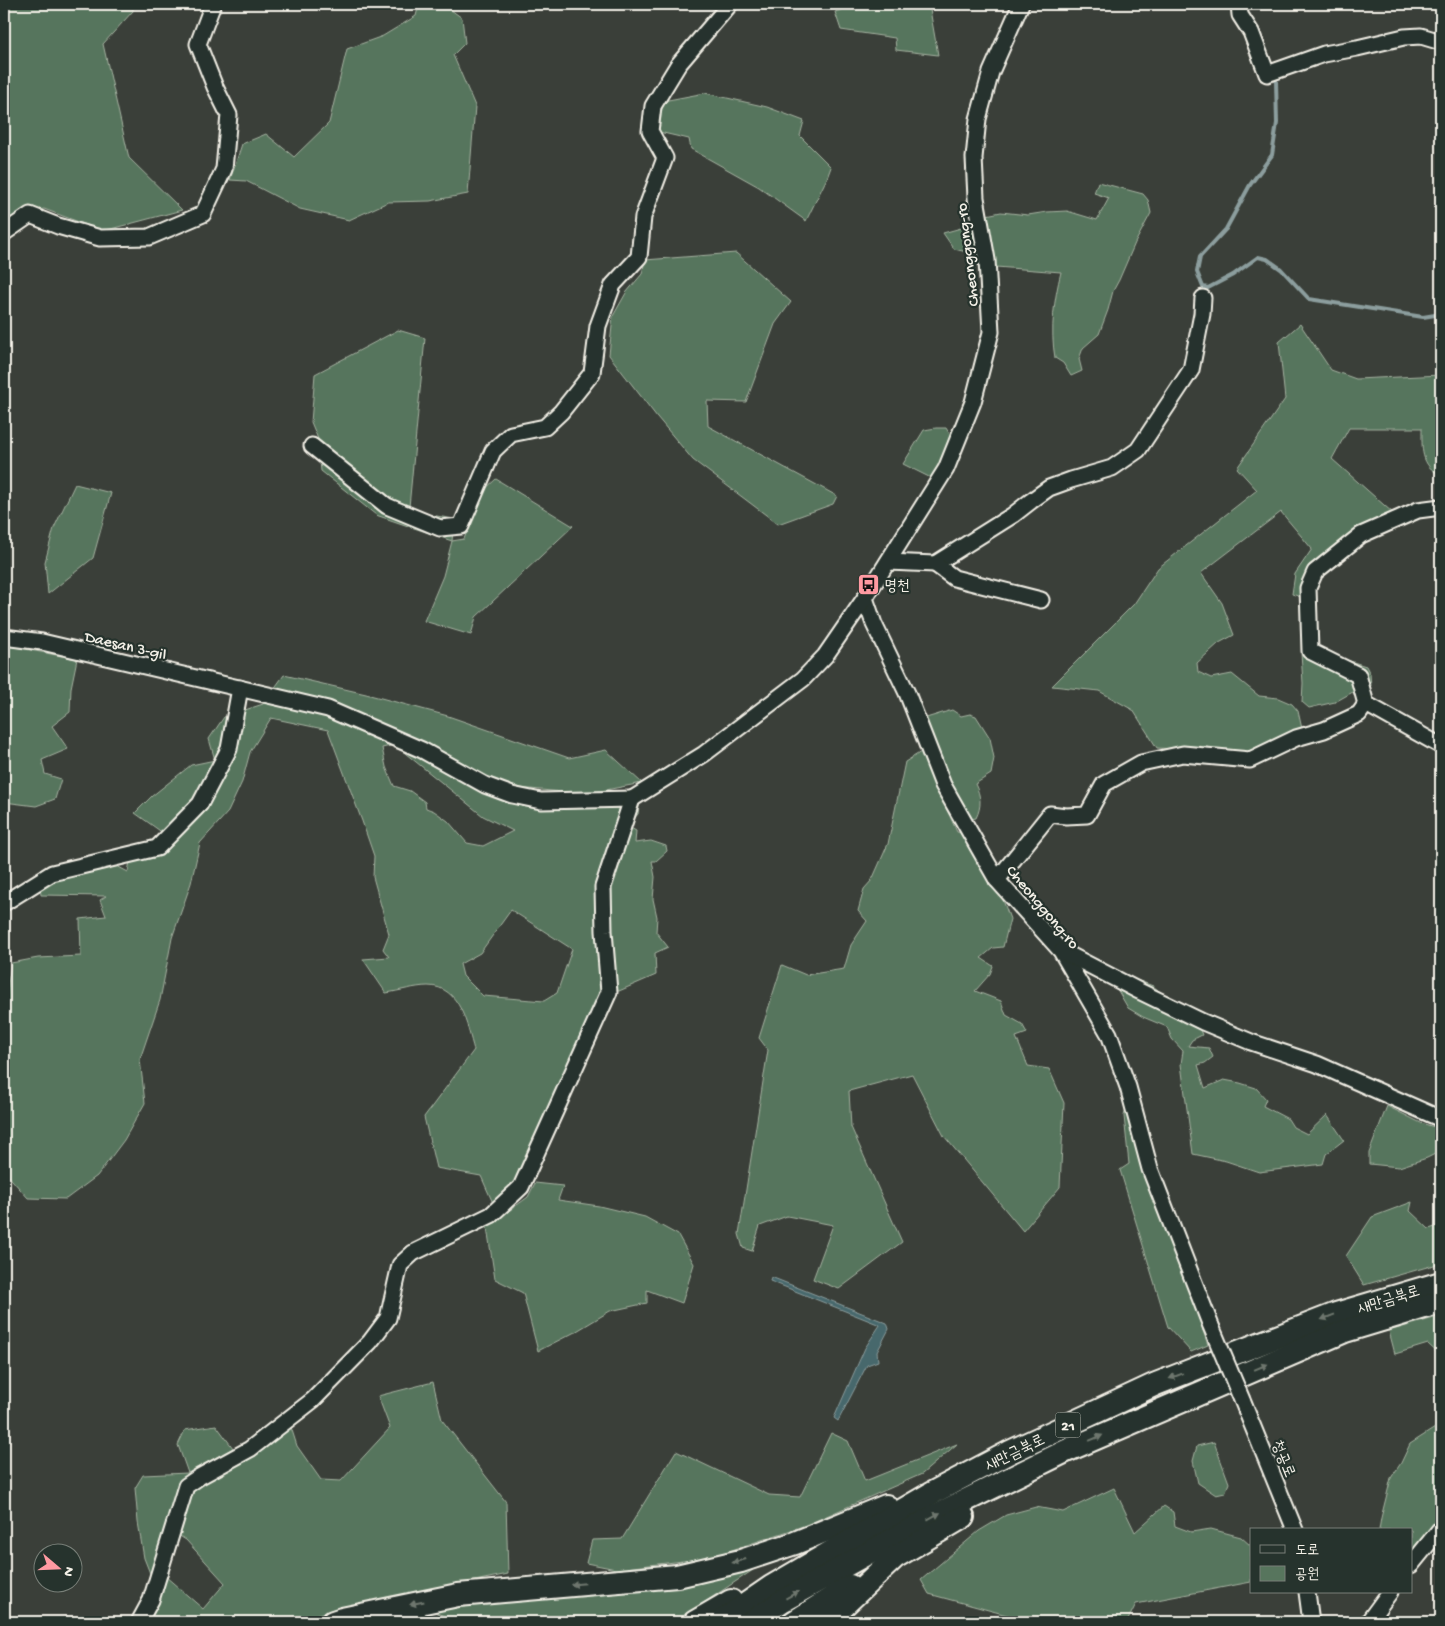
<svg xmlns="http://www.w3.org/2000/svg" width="1445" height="1626" font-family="'Gochi Hand','Poor Story',sans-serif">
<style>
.green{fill:#57755d;stroke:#a6b3a2;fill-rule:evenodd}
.water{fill:#46676c;stroke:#8c9e9e}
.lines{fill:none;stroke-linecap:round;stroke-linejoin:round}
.stream{stroke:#8c9e9e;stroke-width:4}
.minor-casing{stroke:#f4f1e8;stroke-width:19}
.highway-casing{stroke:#f4f1e8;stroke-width:26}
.minor{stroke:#26332d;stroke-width:15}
.highway{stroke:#26332d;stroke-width:22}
.minor-bridge-casing{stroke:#f4f1e8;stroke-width:19;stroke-linecap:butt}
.minor-bridge{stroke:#26332d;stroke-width:15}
.oneway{fill:#6e766e}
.labels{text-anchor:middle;stroke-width:4.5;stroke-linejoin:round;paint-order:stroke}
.shield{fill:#26332d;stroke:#b6b8b0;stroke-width:1}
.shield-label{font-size:15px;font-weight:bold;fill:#f4f1e8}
.street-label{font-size:16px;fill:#f4f1e8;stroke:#26332d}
.poi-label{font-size:16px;fill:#f4f1e8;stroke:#26332d;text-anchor:start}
</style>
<rect width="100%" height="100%" fill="#3a3f39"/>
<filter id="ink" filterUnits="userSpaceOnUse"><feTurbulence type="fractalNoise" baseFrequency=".02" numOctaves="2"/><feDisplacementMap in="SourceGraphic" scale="10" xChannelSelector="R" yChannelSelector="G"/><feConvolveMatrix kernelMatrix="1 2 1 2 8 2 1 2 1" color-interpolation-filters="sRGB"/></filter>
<g filter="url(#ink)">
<g class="green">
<path d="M 4,4 L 133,4 L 133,11 L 103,44 L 129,158 L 182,210 L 103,231 L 44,209 L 19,214 L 4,225 Z"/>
<path d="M 419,4 L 443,4 L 462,18 L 465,43 L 453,55 L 475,106 L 468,194 L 430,201 L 388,202 L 349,220 L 300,209 L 246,181 L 230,180 L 242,144 L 266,134 L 294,157 L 329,123 L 347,49 L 383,36 L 416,16 Z"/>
<path d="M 857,4 L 929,4 L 938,55 L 896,50 L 895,38 L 841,30 L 835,12 Z"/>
<path d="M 705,93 L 767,107 L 804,121 L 800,136 L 831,167 L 827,178 L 806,221 L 759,187 L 691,149 L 689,139 L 659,132 L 663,101 Z"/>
<path d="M 1098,182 L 1143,194 L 1148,200 L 1151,213 L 1135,243 L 1119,280 L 1113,291 L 1108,310 L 1099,334 L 1083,348 L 1079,359 L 1082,371 L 1071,376 L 1063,363 L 1055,358 C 1050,329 1054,300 1061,272 L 996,267 L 991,247 L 967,252 L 954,249 L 943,233 L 961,228 L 967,219 L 1001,212 L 1028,215 L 1047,212 L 1067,211 L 1097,220 L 1109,198 L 1094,193 Z"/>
<path d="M 736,253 L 791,302 L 775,324 L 746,402 L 707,401 L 708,426 L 837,496 L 833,504 L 778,524 L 693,460 L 657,417 L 609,355 L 613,316 L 626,293 L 642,274 L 645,260 Z"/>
<path d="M 1300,324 L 1331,370 L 1356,379 L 1441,375 L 1441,475 C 1420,466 1422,448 1422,428 L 1349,428 L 1332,459 L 1393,513 L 1325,553 L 1301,597 L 1292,594 L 1295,574 L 1312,549 L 1281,512 L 1201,573 L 1222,603 L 1234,635 L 1219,643 L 1197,663 L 1198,672 L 1211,678 L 1232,674 L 1259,696 L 1278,698 L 1292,704 L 1298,711 L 1302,729 L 1253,753 L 1157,748 L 1133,710 L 1099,691 L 1052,686 L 1134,604 L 1158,568 L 1257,490 L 1237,468 L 1285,399 L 1279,342 Z"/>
<path d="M 398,330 L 425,338 L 409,507 L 431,515 L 454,519 L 452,541 L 464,539 L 483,491 L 496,479 L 573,526 L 476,617 L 471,635 L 424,621 L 443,576 L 452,541 L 376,515 L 321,471 L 318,439 L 311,422 L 315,374 Z"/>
<path d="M 936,428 L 946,428 L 960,451 L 946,478 L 931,478 L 903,464 L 924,430 Z"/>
<path d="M 75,484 L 111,493 L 93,558 L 48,594 L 45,562 L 54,528 Z"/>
<path d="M 4,645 L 77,659 L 71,688 L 70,712 L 52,726 L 68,749 L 42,760 L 45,774 L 61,779 L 55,799 L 36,806 L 4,802 Z"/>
<path d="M 1301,653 L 1316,660 L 1334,656 L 1366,666 L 1370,674 L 1371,686 L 1367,684 L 1335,702 L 1309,708 L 1302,702 L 1303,683 Z"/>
<path d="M 284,675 L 366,694 L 448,716 L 569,758 L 606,750 L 642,783 L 585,794 L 508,787 L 507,801 L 639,806 L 638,814 L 632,821 L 629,827 L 636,831 L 635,843 L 651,841 L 666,846 L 667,851 L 656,861 L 652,861 L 655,877 L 653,899 L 657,917 L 656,932 L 668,947 L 655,953 L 656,975 L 619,991 L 602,987 L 514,1183 L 493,1203 L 481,1176 L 436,1168 L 424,1117 L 474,1050 C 467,1026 461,986 428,986 C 415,986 400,991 386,993 L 363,959 L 389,957 L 383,949 L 389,934 L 373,877 L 374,856 L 362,821 L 328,730 L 271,718 L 250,752 L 242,782 L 228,812 L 200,843 L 191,883 L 172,938 L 160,1000 L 140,1059 L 145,1103 L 124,1140 L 97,1176 L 66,1199 L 28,1198 L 4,1171 L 4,1013 L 11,963 L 38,958 L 81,956 L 80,919 L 106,916 L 100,900 L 106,896 L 41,895 L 40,887 L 55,880 L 113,864 L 128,872 L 131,856 L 170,838 L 135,813 L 152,796 L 191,765 L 215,760 L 209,739 L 224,717 L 263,704 ZM 395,745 L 483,816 L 513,831 L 483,846 L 467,843 L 448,821 L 434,811 L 426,808 L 425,802 L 410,791 L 394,786 L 386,767 L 382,748 ZM 511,910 L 572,949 L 557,993 L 544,1001 L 483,996 L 463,976 L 460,964 L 480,953 Z"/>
<path d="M 952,710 L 961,716 L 970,714 L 976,716 L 990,738 L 994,758 L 991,774 L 975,784 C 981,796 982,806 976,818 L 971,819 C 947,791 936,753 923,719 Z"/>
<path d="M 921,752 L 957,832 L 965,833 L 997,884 L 1010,919 L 1003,947 L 993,948 L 981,958 L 993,966 L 990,974 L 975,991 L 1001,1001 L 1006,1015 L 1022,1024 L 1027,1033 L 1016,1037 L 1028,1066 L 1049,1069 L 1064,1103 L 1060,1187 L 1023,1231 L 944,1136 L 912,1074 L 849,1091 L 851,1127 L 902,1242 L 839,1289 L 813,1279 L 833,1225 L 787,1216 L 760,1226 L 752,1251 L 743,1248 L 739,1234 L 768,1050 L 759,1038 L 782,965 L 806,975 L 844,969 L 851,945 L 867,921 L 858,911 L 864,889 L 872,880 L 888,844 L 905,762 Z"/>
<path d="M 1134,979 L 1153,986 L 1169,999 L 1198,1025 L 1202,1035 L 1192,1040 L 1188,1046 L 1209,1048 L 1213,1057 L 1205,1063 L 1198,1065 L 1205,1088 L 1224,1080 L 1240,1083 L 1256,1088 L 1266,1099 L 1263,1106 L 1288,1119 L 1293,1127 L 1307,1134 L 1327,1115 L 1344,1140 L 1326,1154 L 1323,1164 L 1259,1172 L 1226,1161 L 1193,1154 L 1181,1064 L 1183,1051 L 1172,1039 L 1167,1027 L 1143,1017 L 1128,1008 L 1117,989 Z"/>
<path d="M 1387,1106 L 1421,1123 L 1441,1129 L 1441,1151 L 1427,1158 L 1399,1167 L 1369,1164 L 1369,1153 Z"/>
<path d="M 1126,1108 L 1208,1345 L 1191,1352 L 1168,1327 L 1120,1170 L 1129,1164 L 1124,1116 Z"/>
<path d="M 535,1183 L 563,1186 L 558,1200 L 599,1206 L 645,1217 L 678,1235 L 694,1264 L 682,1303 L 647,1290 L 647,1303 L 610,1311 L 575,1332 L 538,1351 L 523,1293 L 495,1279 L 487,1227 L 528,1197 Z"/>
<path d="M 1412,1202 L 1410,1211 L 1429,1229 L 1441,1225 L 1441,1263 L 1364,1285 L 1346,1256 L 1372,1217 Z"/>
<path d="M 1441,1316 L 1441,1356 L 1428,1344 L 1395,1354 L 1389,1331 Z"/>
<path d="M 433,1382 L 442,1420 L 506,1502 L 508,1574 L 309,1616 L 293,1622 L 143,1622 L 165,1576 L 203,1609 L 225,1583 L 186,1540 L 178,1535 L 190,1492 L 229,1468 L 290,1424 L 297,1446 L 321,1480 L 341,1481 L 390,1428 L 378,1396 Z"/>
<path d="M 216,1425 L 233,1448 L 188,1473 L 171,1518 L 153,1581 L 144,1558 L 138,1522 L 135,1488 L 143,1475 L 188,1473 L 178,1445 L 185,1430 Z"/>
<path d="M 1435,1428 L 1441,1433 L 1441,1514 L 1417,1545 L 1411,1550 L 1411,1530 L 1379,1530 L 1381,1518 L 1391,1478 L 1401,1463 L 1410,1444 Z"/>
<path d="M 831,1433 L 848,1441 L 865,1481 L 957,1444 L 922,1474 L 806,1525 L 708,1558 L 616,1569 L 586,1563 L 592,1540 L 622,1539 L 676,1451 L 769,1495 L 800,1497 Z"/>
<path d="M 1214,1442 L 1229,1483 L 1225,1493 L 1216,1495 L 1198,1483 L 1193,1461 L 1197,1446 Z"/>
<path d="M 1114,1488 L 1135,1532 L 1164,1506 L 1173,1512 L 1175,1526 L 1191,1532 L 1211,1529 L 1241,1537 L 1251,1546 L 1251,1582 L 1136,1604 L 1127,1622 L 1033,1622 L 929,1594 L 921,1580 L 979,1531 L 1006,1515 L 1036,1507 L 1063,1512 Z"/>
<path d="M 753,1570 L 675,1622 L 458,1622 L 423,1607 Z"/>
</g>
<path class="water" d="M 771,1277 L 887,1323 L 889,1329 L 877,1352 L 878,1361 L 867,1365 L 838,1421 L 834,1418 L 865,1348 L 880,1325 L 770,1281 Z"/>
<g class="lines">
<path class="stream" d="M 1276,81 L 1277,123 L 1272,155 L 1250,185 L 1226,229 L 1200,257 L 1197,272 L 1203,287 L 1208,288 L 1233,275 L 1258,257 L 1267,259 L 1281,269 L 1309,299 L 1423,317 L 1441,314"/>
<defs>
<g id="minor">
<path d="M 1021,4 L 991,72 L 978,119 L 974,158 L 976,198 L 987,260 L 991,332 L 973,402 L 946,469 L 865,598 L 874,624 L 907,693 L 943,785 L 997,880 L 1061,951 L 1109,1034 L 1128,1087 L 1150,1169 L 1211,1326"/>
<path d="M 1239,4 L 1240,15 L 1251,32 L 1267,74 L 1324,54 L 1357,48 L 1404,37 L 1421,36 L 1441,42"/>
<path d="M 4,233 L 30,215 L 58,226 L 100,238 L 149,237 L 203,214 L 224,169 L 229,115 L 215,87 L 198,44 L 213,4"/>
<path d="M 312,446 L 387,506 L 440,528 L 461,526 L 493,451 L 511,434 L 545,427 L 561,412 L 592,373 L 598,326 L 613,285 L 639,257 L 643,217 L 665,158 L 650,131 L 653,106 L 678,65 L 730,4"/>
<path d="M 1441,507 L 1418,510 L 1361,535 L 1315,572 L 1308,588 L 1310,651 L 1358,675 L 1366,704 L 1441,746"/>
<path d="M 888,562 L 935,564 L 1013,515 L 1031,501 L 1049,488 L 1071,480 L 1112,468 L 1138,450 L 1191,370 L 1202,314 L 1203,298"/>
<path d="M 935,564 L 954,578 L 1041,600"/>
<path d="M 4,637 L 42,642 L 328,709 L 422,750 L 485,785 L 512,795 L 541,801 L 632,799"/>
<path d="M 632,799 L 704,754 L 803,679 L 825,656 L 865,598"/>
<path d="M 997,880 L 1050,814 L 1066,816 L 1087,815 L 1104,784 L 1141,763 L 1183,754 L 1250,760 L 1296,738 L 1324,730 L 1359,714 L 1366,704"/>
<path d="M 4,903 L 52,873 L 157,848 L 200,804 L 229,749 L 240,688"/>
<path d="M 1062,951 L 1139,991 L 1203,1022 L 1251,1042 L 1317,1064 L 1441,1119"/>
<path d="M 1242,1400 L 1295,1530"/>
<path d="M 1411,1565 L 1441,1528"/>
<path d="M 1307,1592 L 1311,1622"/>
<path d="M 139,1622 L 151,1600 L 186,1486 L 199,1477 L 250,1449 L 313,1400 L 370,1342 L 388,1318 L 400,1265 L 413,1253 L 491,1215 L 521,1187 L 609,992 L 604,931 L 603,887 L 632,799"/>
<path d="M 1368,1622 L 1390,1592"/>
</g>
<g id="highway">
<path d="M 333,1622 L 342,1619 L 458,1595 L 677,1576 L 741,1561 L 795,1543 L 886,1506"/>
<path d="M 396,1622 L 413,1621 L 418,1622"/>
<path d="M 695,1622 L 731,1601"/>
<path d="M 720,1622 L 771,1587 L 932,1493 L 1010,1452 L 1156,1384 L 1336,1314 L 1441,1283"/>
<path d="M 751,1622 L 782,1601 L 936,1515 L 1066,1451 L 1345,1331 L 1441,1302"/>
<path d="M 794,1622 L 850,1586"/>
<path d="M 826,1622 L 895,1557 L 963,1517"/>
</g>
</defs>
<use href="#minor" class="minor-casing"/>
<use href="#highway" class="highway-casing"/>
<use href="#minor" class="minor"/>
<use href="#highway" class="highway"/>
<defs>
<path id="minor-bridge" d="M 1211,1326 L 1242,1400"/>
</defs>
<use href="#minor-bridge" class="minor-bridge-casing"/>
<use href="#minor-bridge" class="minor-bridge"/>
</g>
<defs><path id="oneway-solid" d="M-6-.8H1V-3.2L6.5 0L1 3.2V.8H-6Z" transform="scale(1.25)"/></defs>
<g class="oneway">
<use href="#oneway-solid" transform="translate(1328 1317) rotate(159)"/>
<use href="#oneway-solid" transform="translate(1261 1367) rotate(-23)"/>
<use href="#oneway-solid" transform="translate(1176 1376) rotate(159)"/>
<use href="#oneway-solid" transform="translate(1096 1438) rotate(-23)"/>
<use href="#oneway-solid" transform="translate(934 1516) rotate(-28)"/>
<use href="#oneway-solid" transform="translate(739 1561) rotate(165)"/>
<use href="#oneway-solid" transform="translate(578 1584) rotate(175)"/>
<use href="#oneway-solid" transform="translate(792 1595) rotate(-29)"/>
<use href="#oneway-solid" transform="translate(417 1603) rotate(168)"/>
</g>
</g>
<defs>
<symbol id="bus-square" viewBox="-11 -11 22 22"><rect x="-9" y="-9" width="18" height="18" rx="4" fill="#ff9aa2" stroke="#26332d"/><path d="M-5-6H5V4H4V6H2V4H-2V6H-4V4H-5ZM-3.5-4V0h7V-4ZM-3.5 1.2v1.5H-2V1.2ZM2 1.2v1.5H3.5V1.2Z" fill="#111"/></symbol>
</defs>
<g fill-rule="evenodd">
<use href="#bus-square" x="856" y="572" width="25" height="25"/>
</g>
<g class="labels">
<rect class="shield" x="1055.5" y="1412.5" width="25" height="25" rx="4"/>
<g class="shield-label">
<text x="1068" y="1430">21</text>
</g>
<g class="street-label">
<text transform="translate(966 255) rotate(-97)" y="6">Cheonggong-ro</text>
<text transform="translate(126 644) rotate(13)" y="6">Daesan 3-gil</text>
<text transform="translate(1044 906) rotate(50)" y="6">Cheonggong-ro</text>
<text transform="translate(1388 1298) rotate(-17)" y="6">새만금북로</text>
<text transform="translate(1014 1451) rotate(-26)" y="6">새만금북로</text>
<text transform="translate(1285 1458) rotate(68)" y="6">청공로</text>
</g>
<g class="poi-label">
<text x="884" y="590">명천</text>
</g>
</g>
<rect width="1445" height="1626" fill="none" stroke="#26332d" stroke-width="20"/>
<rect x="10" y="10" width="1425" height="1606" fill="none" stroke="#f4f1e8" stroke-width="2" filter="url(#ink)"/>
<rect x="1250" y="1528" width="162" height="65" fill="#26332d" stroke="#787f78"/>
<rect x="1260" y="1545" width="25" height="8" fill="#26332d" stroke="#787f78"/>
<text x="1295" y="1554" font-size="15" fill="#f4f1e8">도로</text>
<rect x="1260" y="1566" width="25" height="15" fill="#57755d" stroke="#787f78"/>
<text x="1295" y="1578" font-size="15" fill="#f4f1e8">공원</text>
<g transform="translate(58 1568) rotate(109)"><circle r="24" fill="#26332d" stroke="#787f78"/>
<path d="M0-4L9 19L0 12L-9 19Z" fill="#ff9aa2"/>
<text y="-8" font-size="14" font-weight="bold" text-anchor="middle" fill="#f4f1e8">N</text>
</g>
</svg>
